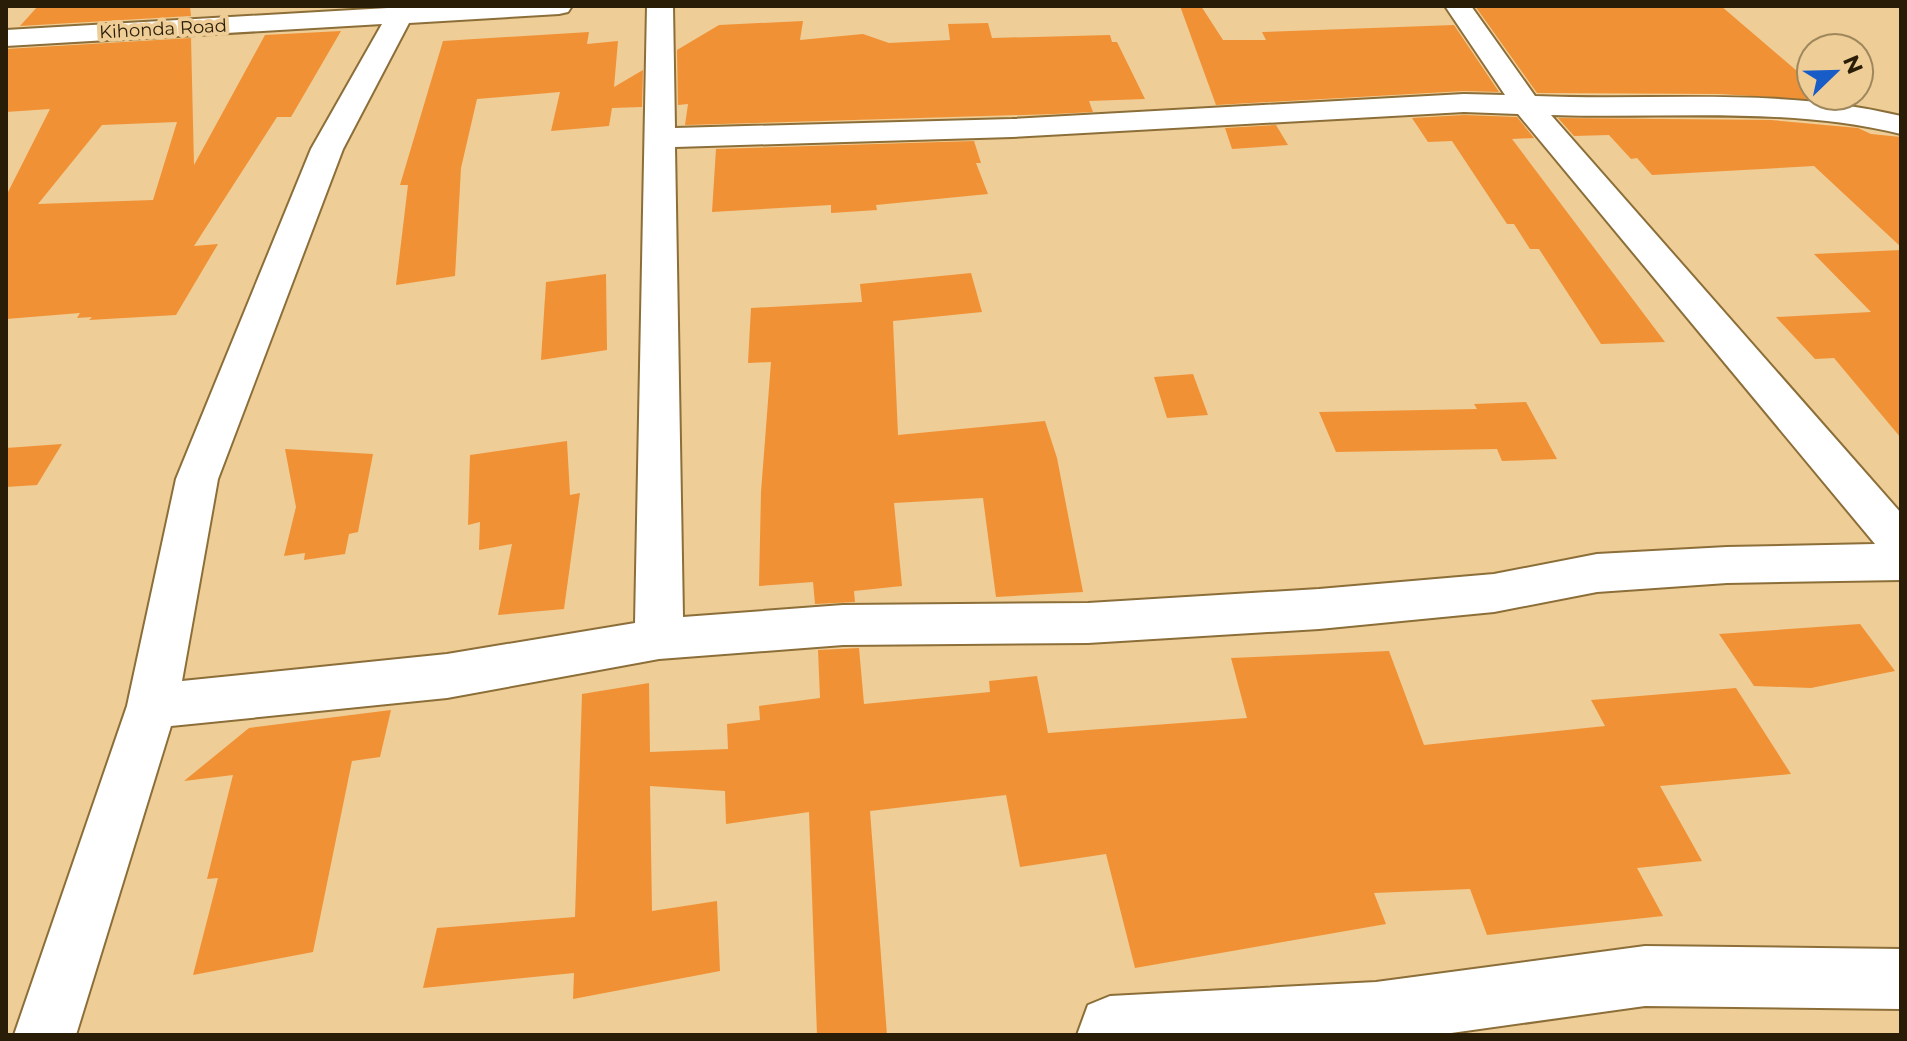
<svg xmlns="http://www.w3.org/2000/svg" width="1907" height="1041" font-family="Montserrat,sans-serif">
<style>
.building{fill:#f19135;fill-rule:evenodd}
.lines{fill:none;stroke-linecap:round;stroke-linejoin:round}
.minor-casing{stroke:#8c6e39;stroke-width:4}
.minor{fill:#fff;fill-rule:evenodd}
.labels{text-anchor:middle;stroke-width:8;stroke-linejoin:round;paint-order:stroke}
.far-street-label{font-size:18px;fill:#291d07;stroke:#eecd96}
</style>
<rect width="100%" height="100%" fill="#eecd96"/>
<g class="building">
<path d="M 38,6 L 190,6 L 191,16 L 20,26 Z"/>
<path d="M 1180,6 L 1201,6 L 1223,40 L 1266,40 L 1262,32 L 1454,25 L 1499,92 L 1464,91 L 1216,105 Z"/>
<path d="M 1475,6 L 1721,6 L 1811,83 L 1811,96 L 1826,96 L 1832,101 L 1719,94 L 1537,93 Z"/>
<path d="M 803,21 L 800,40 L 863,34 L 889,43 L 950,40 L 948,24 L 988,23 L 992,38 L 1110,35 L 1112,42 L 1117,42 L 1145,99 L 1089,101 L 1093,112 L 1054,114 L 685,125 L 688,104 L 678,105 L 677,50 L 719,25 Z"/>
<path d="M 341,31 L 291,117 L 277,117 L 194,246 L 218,244 L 176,315 L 89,320 L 92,317 L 77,318 L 80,313 L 6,319 L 6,196 L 50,109 L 6,112 L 6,49 L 191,38 L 194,165 L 265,35 ZM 177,122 L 153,200 L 38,204 L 102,125 Z"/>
<path d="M 589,32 L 587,44 L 618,41 L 614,87 L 643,70 L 642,107 L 612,108 L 609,126 L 551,131 L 560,92 L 477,99 L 461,168 L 455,276 L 396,285 L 408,185 L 400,185 L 443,41 Z"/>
<path d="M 1464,115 L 1517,117 L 1534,138 L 1512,139 L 1665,342 L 1601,344 L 1539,249 L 1530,249 L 1514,224 L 1507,224 L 1452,141 L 1428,142 L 1412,118 Z"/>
<path d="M 1558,118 L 1771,120 L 1858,128 L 1871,134 L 1901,137 L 1901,247 L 1814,166 L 1652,175 L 1637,158 L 1631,159 L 1609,135 L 1574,136 Z"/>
<path d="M 1276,125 L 1288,145 L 1232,149 L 1225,128 Z"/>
<path d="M 974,141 L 981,163 L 976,163 L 988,194 L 876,205 L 877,210 L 831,213 L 831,205 L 712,212 L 716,149 Z"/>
<path d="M 1901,250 L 1901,438 L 1834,358 L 1815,359 L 1776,317 L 1871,312 L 1814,254 Z"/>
<path d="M 971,273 L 982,312 L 893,321 L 898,435 L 1045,421 L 1057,458 L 1083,592 L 996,597 L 983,498 L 894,503 L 902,586 L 854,591 L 855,602 L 815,604 L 813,582 L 759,586 L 761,492 L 771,362 L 748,363 L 751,308 L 862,302 L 860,284 Z"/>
<path d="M 606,274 L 607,350 L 541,360 L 546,282 Z"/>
<path d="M 1193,374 L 1208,415 L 1167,418 L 1154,377 Z"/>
<path d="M 1526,402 L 1557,459 L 1502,461 L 1497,449 L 1336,452 L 1319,412 L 1477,409 L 1474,404 Z"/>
<path d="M 567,441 L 570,495 L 580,493 L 564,609 L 498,615 L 512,544 L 479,550 L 480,522 L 468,525 L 470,455 Z"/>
<path d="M 62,444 L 37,485 L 6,487 L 6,448 Z"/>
<path d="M 285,449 L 373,454 L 358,532 L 349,534 L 345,554 L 304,560 L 305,553 L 284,556 L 296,507 Z"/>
<path d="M 1860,624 L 1895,671 L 1811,688 L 1754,686 L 1719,634 Z"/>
<path d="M 859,648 L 864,704 L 990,692 L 989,681 L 1037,676 L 1048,733 L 1247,718 L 1231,658 L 1389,651 L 1424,745 L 1605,726 L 1591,700 L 1736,688 L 1791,774 L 1660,786 L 1702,861 L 1637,868 L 1663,916 L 1487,935 L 1470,889 L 1374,893 L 1386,924 L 1135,968 L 1106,854 L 1020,867 L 1006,795 L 870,811 L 887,1035 L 817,1035 L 809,812 L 726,824 L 725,791 L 650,786 L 652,911 L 717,901 L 720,971 L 573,999 L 574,973 L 423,988 L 437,928 L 575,917 L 582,694 L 649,683 L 650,752 L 728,749 L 727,724 L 760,720 L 759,706 L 820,698 L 818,650 Z"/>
<path d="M 391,710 L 380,757 L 352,761 L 313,952 L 193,975 L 218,878 L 207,879 L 233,775 L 184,781 L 249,728 Z"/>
</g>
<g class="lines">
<defs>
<g id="minor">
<path d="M 422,6 L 572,6 L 568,12 L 559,14 L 409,23 L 343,149 L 218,479 L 182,681 L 447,654 L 635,623 L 647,6 L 673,6 L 675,128 L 1012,119 L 1464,94 L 1505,95 L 1445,6 L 1471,6 L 1535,96 C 1657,101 1782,87 1901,116 L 1901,134 C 1787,106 1667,119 1551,115 L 1901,513 L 1901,580 L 1727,583 L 1597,592 L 1494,612 L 1319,629 L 1088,643 L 843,645 L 659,659 L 447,698 L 171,726 L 76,1035 L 14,1035 L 127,706 L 176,479 L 311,149 L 382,24 L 6,46 L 6,30 ZM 1464,112 L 1518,114 L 1875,544 L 1727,547 L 1597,554 L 1494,574 L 1319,589 L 1088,603 L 843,605 L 683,617 L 675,147 L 1012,137 Z"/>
<path d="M 1645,946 L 1901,949 L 1901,1009 L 1645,1006 L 1437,1035 L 1077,1035 L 1088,1005 L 1110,996 L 1376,982 Z"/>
</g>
</defs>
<use href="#minor" class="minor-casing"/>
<use href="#minor" class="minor"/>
</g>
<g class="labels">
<g class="far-street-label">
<text transform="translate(163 29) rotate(-3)" y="6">Kihonda Road</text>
</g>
</g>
<rect width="1907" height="1041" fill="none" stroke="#291d07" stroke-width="16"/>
<g transform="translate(1835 72) rotate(67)"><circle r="38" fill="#eecd96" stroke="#9f875d" stroke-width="2"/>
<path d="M0-6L14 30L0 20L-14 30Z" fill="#175cc7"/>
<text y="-12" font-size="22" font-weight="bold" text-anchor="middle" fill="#291d07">N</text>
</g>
</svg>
